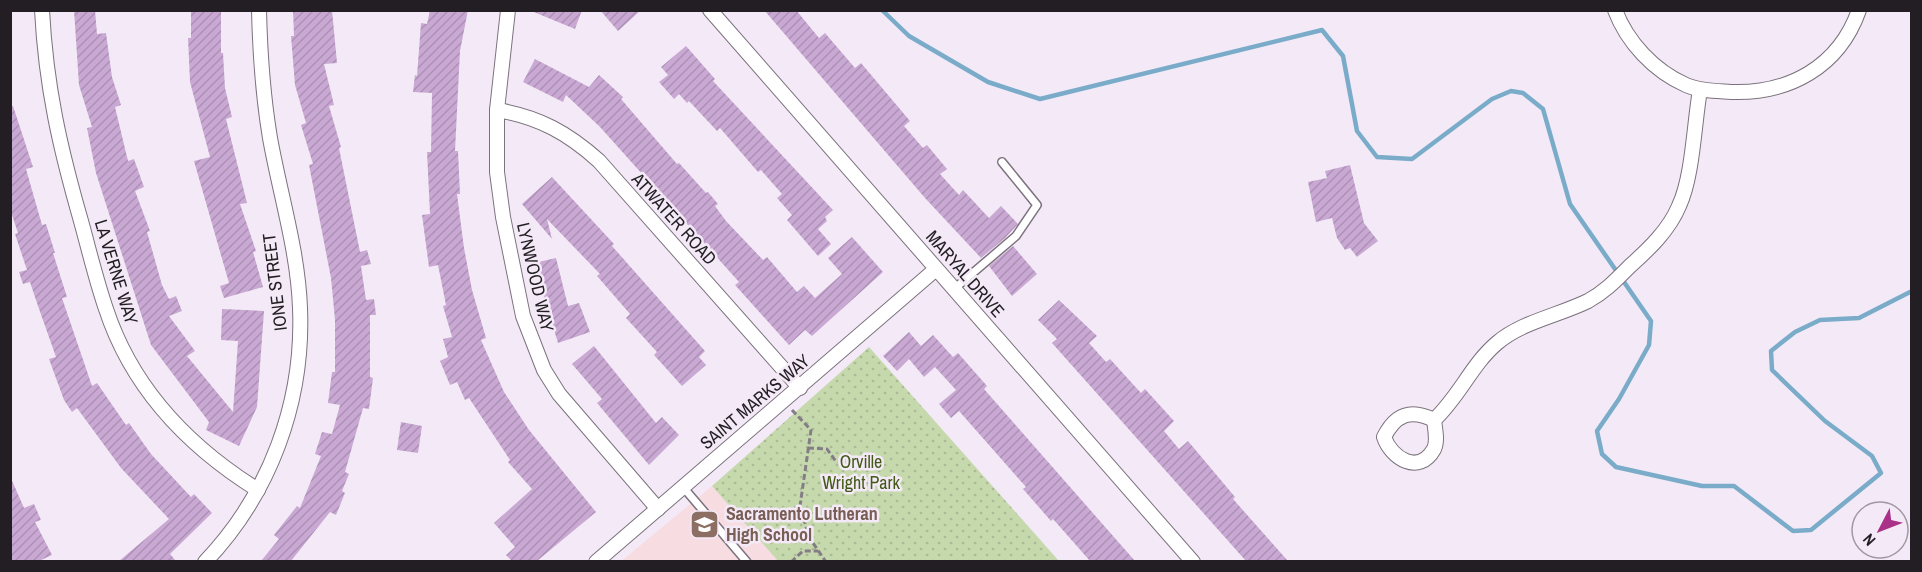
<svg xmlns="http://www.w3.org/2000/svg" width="1922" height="572" font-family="'Archivo Narrow',sans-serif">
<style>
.education{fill:#f7dce2}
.park{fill:url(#park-dots)}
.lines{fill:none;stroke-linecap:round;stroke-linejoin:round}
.stream{stroke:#7aacca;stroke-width:4.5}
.building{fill:url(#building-hatch)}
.lane-casing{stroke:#7b727d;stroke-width:10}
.street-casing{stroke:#7b727d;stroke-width:16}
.path{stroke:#847d86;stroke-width:3;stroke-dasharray:6 3;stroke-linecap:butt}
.lane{stroke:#fff;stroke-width:7}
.street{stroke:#fff;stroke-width:14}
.labels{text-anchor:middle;stroke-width:5;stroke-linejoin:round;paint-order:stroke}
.street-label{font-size:18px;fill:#221e23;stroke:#f4eaf7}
.park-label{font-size:18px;fill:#425a15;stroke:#f4eaf7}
.education-label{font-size:18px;font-weight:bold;fill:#785e54;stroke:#f4eaf7;text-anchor:start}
</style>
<defs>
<pattern id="park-dots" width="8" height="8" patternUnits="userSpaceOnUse" patternTransform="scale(1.5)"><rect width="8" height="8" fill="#c6d9ad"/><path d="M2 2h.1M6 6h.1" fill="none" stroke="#aaba95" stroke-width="1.8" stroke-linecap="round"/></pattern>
<pattern id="building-hatch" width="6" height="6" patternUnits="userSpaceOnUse" patternTransform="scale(1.5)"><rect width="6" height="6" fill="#c9a9d3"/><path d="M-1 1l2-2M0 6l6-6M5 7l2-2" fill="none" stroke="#ac91b5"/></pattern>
</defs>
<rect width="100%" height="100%" fill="#f4eaf7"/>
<path class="education" d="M 712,486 L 778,561 L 620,562 Z"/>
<path class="park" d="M 869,347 L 1059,561 L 778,561 L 712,486 Z"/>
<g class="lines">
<path class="stream" d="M 882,10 L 909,36 L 988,82 L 1040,99 L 1322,30 L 1343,56 L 1357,131 L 1377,157 L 1412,159 L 1492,99 L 1511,91 L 1523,93 L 1543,109 L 1570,204 L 1651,321 L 1649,345 L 1619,399 L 1597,431 L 1602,454 L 1616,467 L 1702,486 L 1734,486 L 1793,531 L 1811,530 L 1881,473 L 1872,456 L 1825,421 L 1772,370 L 1771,351 L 1795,332 L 1820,320 L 1859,318 L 1912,291"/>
</g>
<g class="building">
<path d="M 74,10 L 95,10 L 97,34 L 106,33 L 112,77 L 121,105 L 115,107 L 128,161 L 134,159 L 144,187 L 135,191 L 150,231 L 147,232 L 162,285 L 169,299 L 176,296 L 182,311 L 169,316 L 195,351 L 187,356 L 233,412 L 238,341 L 221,340 L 222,309 L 264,311 L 257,407 L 239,446 L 206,430 L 209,422 L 151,345 L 96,173 L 87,128 L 92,127 L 79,85 Z"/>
<path d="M 191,10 L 221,10 L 221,53 L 223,53 L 225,88 L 232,117 L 226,119 L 247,203 L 240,204 L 256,251 L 253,252 L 263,287 L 224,298 L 220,286 L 229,283 L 194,161 L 210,157 L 190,82 L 188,38 L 191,38 Z"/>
<path d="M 293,10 L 332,10 L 337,63 L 324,64 L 334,105 L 329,106 L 341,147 L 339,148 L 360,252 L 367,250 L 371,264 L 361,266 L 366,300 L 374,299 L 376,315 L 370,315 L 370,377 L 373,378 L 369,409 L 363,408 L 345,472 L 349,474 L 342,491 L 345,493 L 336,515 L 330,512 L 291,561 L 261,561 L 279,539 L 274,535 L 297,506 L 300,508 L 321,456 L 315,454 L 322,432 L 332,434 L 340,405 L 328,403 L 332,372 L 335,372 L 335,320 L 331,278 L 309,165 L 313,164 L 301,125 L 306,123 L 295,85 L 291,36 L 294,36 Z"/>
<path d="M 430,10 L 468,10 L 460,51 L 455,151 L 458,151 L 460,194 L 457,194 L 464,248 L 472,290 L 486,338 L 481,340 L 504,392 L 529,430 L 596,512 L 537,561 L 512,561 L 506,555 L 515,547 L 494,523 L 532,489 L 508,462 L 510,460 L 469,398 L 465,400 L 457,382 L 450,385 L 440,361 L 448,357 L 443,339 L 452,337 L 443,306 L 446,305 L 438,265 L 429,267 L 422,215 L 430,214 L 427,152 L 431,152 L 432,93 L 413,92 L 415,75 L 417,76 L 421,23 L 427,24 Z"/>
<path d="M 529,10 L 582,10 L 575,29 Z"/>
<path d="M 600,10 L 641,10 L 618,31 Z"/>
<path d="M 764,10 L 796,10 L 819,38 L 825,33 L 855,68 L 861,63 L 910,121 L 904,126 L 923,148 L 927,145 L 947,169 L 940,174 L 959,195 L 963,190 L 989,218 L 1001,206 L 1018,224 L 1005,238 L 981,258 L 925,198 Z"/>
<path d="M 686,46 L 715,79 L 713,81 L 833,210 L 825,217 L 827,221 L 818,229 L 831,244 L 818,256 L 787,220 L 792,215 L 777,198 L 782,194 L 761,170 L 758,172 L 720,128 L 717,131 L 689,101 L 687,103 L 679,94 L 674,99 L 659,82 L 668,75 L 661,67 Z"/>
<path d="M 535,59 L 589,87 L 599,75 L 623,97 L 621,99 L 677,164 L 679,163 L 706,193 L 708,192 L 718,204 L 715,206 L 726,221 L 763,260 L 767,257 L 797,292 L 804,286 L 815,298 L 842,274 L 828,258 L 852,237 L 883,272 L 812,336 L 805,330 L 789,345 L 735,285 L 739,282 L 600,127 L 566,95 L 563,102 L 523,82 Z"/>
<path d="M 10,106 L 13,106 L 33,167 L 26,169 L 42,225 L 46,224 L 55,253 L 53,253 L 67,297 L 62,298 L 92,386 L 97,383 L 126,425 L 129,423 L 151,454 L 191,497 L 194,494 L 212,513 L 170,554 L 176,561 L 119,561 L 169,519 L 121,468 L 77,408 L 72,412 L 64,400 L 49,359 L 56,357 L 38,306 L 30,282 L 23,284 L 19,272 L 27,270 L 15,234 L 18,233 L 10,209 Z"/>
<path d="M 1350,165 L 1364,223 L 1378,241 L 1357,257 L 1350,248 L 1345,250 L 1337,238 L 1332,218 L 1316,222 L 1308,182 L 1327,178 L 1325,171 Z"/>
<path d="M 552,177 L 614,244 L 612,246 L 705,351 L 699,357 L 706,365 L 682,386 L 654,355 L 657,352 L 626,318 L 630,314 L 597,276 L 600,274 L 547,219 L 552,239 L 522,204 Z"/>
<path d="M 1013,246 L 1037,274 L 1012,296 L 989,266 Z"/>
<path d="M 556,258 L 568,306 L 579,303 L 590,332 L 558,343 L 534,263 Z"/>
<path d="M 1059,300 L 1097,336 L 1089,343 L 1106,362 L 1110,359 L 1141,393 L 1145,389 L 1174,421 L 1164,431 L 1179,449 L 1188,441 L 1235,497 L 1233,499 L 1288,561 L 1246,561 L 1052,343 L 1057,339 L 1038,320 Z"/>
<path d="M 909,332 L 921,346 L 933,335 L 953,357 L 958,353 L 987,386 L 984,389 L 1135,561 L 1090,561 L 1053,519 L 1051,521 L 1023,489 L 1026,487 L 959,411 L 951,418 L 939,404 L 956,390 L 935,367 L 924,377 L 909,359 L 897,371 L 883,356 Z"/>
<path d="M 594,346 L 656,423 L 662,417 L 679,435 L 649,465 L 597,403 L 602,399 L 572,364 Z"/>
<path d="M 401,422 L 422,426 L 418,453 L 397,450 Z"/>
<path d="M 10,476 L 24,508 L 34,504 L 41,520 L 35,522 L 52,555 L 39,561 L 10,561 Z"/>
</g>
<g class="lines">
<defs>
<g id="lane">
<path d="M 954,289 L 1016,236 L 1037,205 L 1002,162"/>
<path d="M 683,487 L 747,562"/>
</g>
<g id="street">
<path d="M 42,10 C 46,87 60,148 81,221 C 89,250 96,280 106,309 C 132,388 189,447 258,490"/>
<path d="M 508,10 L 497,110 L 497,172 L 503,217 L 523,316 L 544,370 L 559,394 L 658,509"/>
<path d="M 710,10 L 1193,562"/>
<path d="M 1615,10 C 1627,42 1654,71 1686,85 C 1699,91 1716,91 1731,92 C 1789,94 1839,67 1859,10"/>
<path d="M 497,110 C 539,117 568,133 599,161 L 800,388"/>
<path d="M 1434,420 C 1410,408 1395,415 1384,437 C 1391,458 1419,476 1434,449 C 1438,441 1435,429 1434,420 C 1459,397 1472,364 1497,343 C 1521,322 1560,315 1588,301 C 1605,292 1617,279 1630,266 C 1649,249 1669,230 1679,206 C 1693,176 1694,124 1700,90"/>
<path d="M 205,562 C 270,494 304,402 300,308 C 298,251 280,194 270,138 C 263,96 260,53 259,10"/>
<path d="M 596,562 L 936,269"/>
</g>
</defs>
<use href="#lane" class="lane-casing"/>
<use href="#street" class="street-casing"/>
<g class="path">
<path d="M 792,410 L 811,430 L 800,506 L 809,537 L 826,562"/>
<path d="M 808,448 L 827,449 L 837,463"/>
<path d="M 791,562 L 803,551 L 818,551"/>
</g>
<use href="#lane" class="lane"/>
<use href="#street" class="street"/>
</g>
<defs>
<symbol id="school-square" viewBox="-11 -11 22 22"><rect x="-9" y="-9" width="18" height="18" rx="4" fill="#8d6e63" stroke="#f4eaf7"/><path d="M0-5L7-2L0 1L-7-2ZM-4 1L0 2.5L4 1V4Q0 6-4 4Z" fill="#fff"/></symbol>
</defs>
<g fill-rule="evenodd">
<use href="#school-square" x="688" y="508" width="33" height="33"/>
</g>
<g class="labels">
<g class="street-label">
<text transform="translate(674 219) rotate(48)" y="6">ATWATER ROAD</text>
<text transform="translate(116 272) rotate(73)" y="6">LA VERNE WAY</text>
<text transform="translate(965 274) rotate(49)" y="6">MARYAL DRIVE</text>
<text transform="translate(535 277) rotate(77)" y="6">LYNWOOD WAY</text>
<text transform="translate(275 282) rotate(-97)" y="6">IONE STREET</text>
<text transform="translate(755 402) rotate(-40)" y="6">SAINT MARKS WAY</text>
</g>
<g class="park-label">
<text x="861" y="468">Orville<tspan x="861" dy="21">Wright Park</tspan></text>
</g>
<g class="education-label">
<text x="726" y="520">Sacramento Lutheran<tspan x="726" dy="21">High School</tspan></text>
</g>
</g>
<rect width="1922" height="572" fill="none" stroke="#221e23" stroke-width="24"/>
<g transform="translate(1880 530) rotate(228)"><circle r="28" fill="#f4eaf7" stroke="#a098a2" stroke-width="1.5"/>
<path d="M0-4.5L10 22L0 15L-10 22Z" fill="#a93187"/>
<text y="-9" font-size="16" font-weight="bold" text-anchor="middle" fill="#221e23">N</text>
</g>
</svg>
